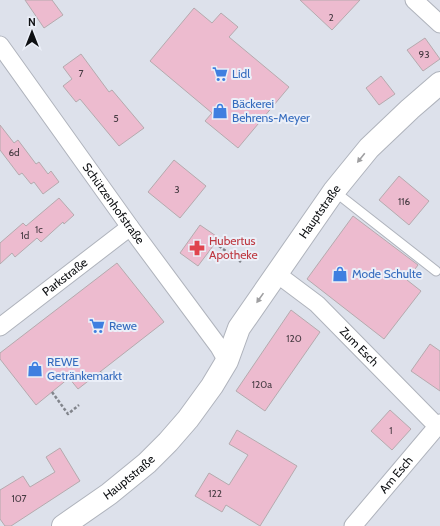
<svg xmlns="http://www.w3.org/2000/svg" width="440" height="526" font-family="Cabin,sans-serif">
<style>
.building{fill:#edbbcf;stroke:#b5aaae}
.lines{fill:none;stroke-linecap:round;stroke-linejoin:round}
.lane-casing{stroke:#afb3bc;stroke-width:11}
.street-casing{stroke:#afb3bc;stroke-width:19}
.secondary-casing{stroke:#afb3bc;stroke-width:24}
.path{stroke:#81848b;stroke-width:2.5;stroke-dasharray:3 2;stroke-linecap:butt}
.lane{stroke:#fff;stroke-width:9}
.street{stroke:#fff;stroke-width:17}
.secondary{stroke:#fff;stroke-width:22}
.oneway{fill:#9f9fa1}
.labels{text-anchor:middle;stroke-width:4;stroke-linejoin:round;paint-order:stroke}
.number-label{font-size:10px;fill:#463b42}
.shop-label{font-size:12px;fill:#366cbe;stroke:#ebeff8;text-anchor:start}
.street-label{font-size:12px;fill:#0e1013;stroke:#ebeff8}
.health-label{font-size:12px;fill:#be3a42;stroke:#ebeff8;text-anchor:start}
</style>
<rect width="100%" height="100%" fill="#dde1eb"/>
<g class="building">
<path d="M 25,0 L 52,0 L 63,15 L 44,28 Z"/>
<path d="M 300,0 L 360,0 L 332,30 Z"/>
<path d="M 194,8 L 212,23 L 221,13 L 238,27 L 229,37 L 289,87 L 238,148 L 205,121 L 212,113 L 150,61 Z"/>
<path d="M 425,38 L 440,59 L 423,71 L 407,50 Z"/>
<path d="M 81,54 L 109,92 L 112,90 L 144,128 L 119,146 L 80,99 L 76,102 L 63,86 L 72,79 L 63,67 Z"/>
<path d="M 381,76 L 395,94 L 379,105 L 366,88 Z"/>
<path d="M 0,125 L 14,143 L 18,140 L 36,164 L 39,162 L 48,174 L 51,171 L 59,182 L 43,194 L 34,182 L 31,184 L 22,173 L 19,175 L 0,150 Z"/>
<path d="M 174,160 L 206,186 L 180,218 L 148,192 Z"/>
<path d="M 399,176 L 429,201 L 409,225 L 379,200 Z"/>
<path d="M 59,198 L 74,215 L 64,224 L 63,222 L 41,242 L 37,238 L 15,257 L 12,253 L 0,264 L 0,243 L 23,223 L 26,226 Z"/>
<path d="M 353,216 L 418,265 L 407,280 L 421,291 L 384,339 L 307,279 Z"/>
<path d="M 200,225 L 219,238 L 198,266 L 180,253 Z"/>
<path d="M 117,263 L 164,322 L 78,389 L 69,378 L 36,405 L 0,359 L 0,353 Z"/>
<path d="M 291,310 L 320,332 L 265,411 L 236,391 Z"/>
<path d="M 430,344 L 440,351 L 440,391 L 411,371 Z"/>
<path d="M 390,410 L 411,429 L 392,450 L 371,431 Z"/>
<path d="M 237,430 L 297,466 L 260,526 L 226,505 L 222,512 L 195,496 L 209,473 L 229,485 L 248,455 L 229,444 Z"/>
<path d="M 60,448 L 80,481 L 11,526 L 5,526 L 0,519 L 0,490 L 23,476 L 30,487 L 55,472 L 46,457 Z"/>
</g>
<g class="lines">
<defs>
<path id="lane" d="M 334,191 L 436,271"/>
<g id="street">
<path d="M 414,0 L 440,24"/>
<path id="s1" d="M 0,45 L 130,227 L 219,347 L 227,361"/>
<path id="s2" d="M 277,274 L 317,304 L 437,426"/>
<path id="s3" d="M 0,327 L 130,227"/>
<path id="s4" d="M 353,526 L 440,423"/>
</g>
<g id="secondary">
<path id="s5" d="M 63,526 L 109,494 L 147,463 L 168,442 L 188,419 L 212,386 L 227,361 L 239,328 L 334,191 L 369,148 L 410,109 L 440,83"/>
</g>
</defs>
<use href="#lane" class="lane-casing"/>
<use href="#street" class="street-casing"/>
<use href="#secondary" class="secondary-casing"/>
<g class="path">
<path d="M 215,243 L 241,262"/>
<path d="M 100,372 L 108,381"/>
<path d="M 52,392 L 68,414 L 79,405"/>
</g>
<use href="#lane" class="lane"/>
<use href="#street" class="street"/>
<use href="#secondary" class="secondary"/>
</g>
<defs><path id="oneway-solid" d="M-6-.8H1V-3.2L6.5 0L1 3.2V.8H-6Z"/></defs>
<g class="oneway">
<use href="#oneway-solid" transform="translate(361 158) rotate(129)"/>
<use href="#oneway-solid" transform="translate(260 298) rotate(125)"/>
</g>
<defs>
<symbol id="supermarket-bare" viewBox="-9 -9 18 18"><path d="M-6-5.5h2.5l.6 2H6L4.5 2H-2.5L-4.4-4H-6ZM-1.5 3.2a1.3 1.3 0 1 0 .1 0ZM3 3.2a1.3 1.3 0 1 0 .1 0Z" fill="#3f7fe0" stroke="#ebeff8" stroke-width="2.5" paint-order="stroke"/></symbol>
<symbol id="shop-bare" viewBox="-9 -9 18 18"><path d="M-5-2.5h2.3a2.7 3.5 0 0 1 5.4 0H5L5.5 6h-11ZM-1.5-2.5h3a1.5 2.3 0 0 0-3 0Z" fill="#3f7fe0" stroke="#ebeff8" stroke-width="2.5" paint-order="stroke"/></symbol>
<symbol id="pharmacy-bare" viewBox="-9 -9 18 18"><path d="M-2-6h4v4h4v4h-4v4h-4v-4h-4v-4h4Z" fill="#e0444e" stroke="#ebeff8" stroke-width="2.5" paint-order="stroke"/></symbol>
</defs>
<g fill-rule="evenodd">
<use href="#supermarket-bare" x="209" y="63" width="22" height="22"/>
<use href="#shop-bare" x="209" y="100" width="22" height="22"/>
<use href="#pharmacy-bare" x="186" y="237" width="22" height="22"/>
<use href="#shop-bare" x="329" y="263" width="22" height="22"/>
<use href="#supermarket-bare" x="86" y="315" width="22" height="22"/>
<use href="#shop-bare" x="24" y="358" width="22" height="22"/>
</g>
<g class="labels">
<g class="number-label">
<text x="331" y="21">2</text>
<text x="424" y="58">93</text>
<text x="81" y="77">7</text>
<text x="116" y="122">5</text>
<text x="14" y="156">6d</text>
<text x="177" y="193">3</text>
<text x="404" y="205">116</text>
<text x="39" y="233">1c</text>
<text x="25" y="239">1d</text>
<text x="294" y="342">120</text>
<text x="262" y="388">120a</text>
<text x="391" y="434">1</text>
<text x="215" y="497">122</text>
<text x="19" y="502">107</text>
</g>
<g class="shop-label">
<text x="232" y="78">Lidl</text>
<text x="232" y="108">Bäckerei<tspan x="232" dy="14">Behrens-Meyer</tspan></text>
<text x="352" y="278">Mode Schulte</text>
<text x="109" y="330">Rewe</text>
<text x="47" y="366">REWE<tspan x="47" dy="14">Getränkemarkt</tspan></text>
</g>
<g class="street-label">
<text dy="4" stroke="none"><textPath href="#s1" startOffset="195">Schützenhofstraße</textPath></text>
<text dy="4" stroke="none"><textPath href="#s5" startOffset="412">Hauptstraße</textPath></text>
<text dy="4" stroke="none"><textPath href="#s3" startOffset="82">Parkstraße</textPath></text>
<text dy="4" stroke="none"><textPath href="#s2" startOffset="110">Zum Esch</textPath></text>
<text dy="4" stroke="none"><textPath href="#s4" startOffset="67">Am Esch</textPath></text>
<text dy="4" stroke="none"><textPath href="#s5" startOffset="82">Hauptstraße</textPath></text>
</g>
<g class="health-label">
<text x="209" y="245">Hubertus<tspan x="209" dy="14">Apotheke</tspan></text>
</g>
</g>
<g transform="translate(32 32)" stroke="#ebeff8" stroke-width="3" paint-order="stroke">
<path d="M0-3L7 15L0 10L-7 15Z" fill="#0e1013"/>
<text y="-6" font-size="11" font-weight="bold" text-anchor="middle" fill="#0e1013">N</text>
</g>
</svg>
